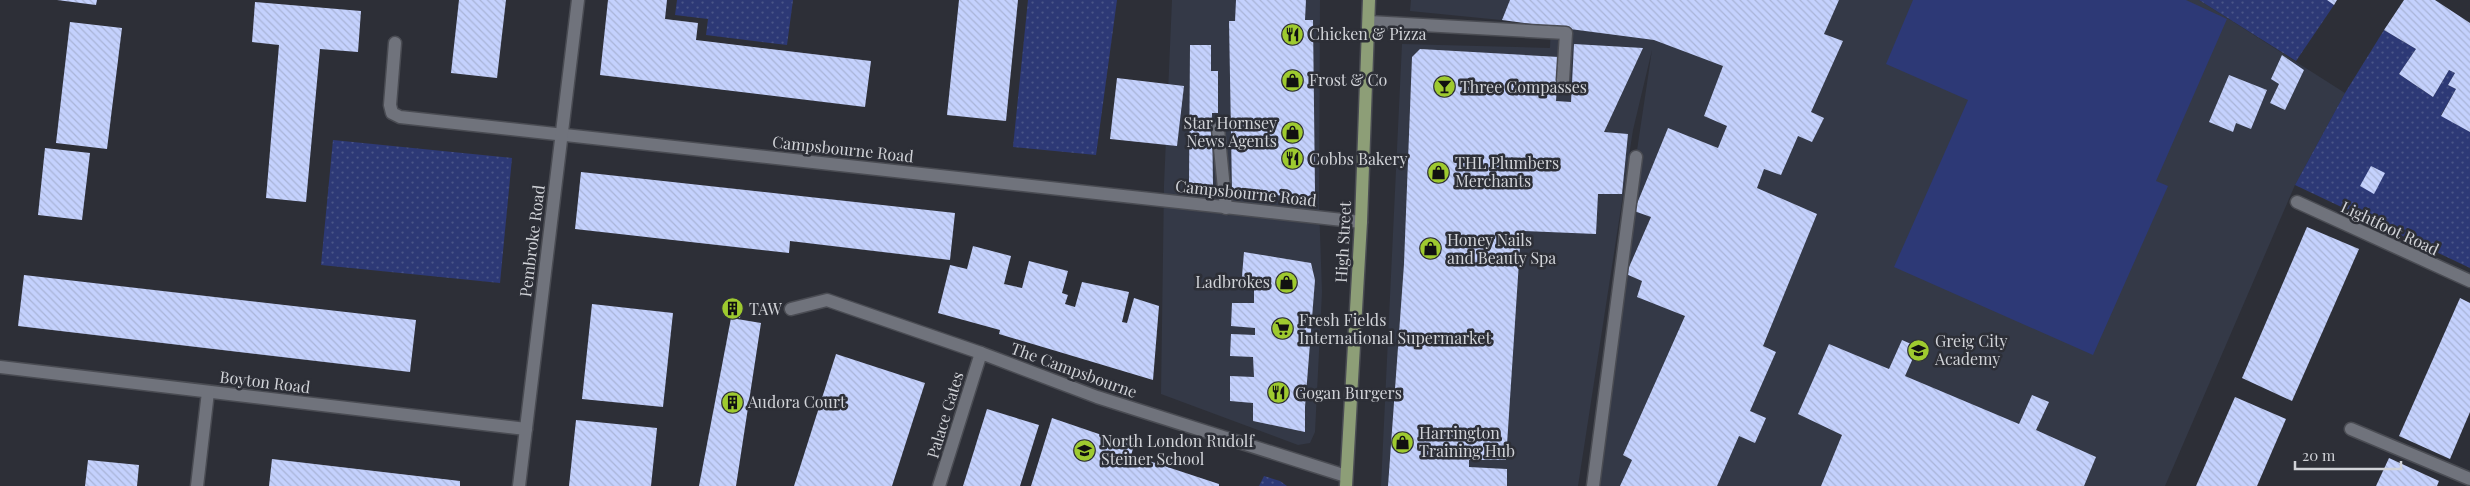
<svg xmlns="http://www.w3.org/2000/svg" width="2470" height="486" font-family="'Playfair Display',serif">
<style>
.built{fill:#343947}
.green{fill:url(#green-dots)}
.pitch{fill:#2d3976}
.building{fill:url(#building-back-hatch)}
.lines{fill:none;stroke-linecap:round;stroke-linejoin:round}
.service-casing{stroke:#4a4c53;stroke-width:15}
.minor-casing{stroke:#4a4c53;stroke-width:15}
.primary-casing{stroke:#4a4c53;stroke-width:15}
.service{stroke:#70737c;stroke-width:12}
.minor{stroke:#70737c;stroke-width:12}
.primary{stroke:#8d9e77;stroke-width:12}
.labels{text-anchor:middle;stroke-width:5;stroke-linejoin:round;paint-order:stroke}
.poi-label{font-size:16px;fill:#d1d3d8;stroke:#2d2f37;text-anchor:start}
.street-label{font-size:16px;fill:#d1d3d8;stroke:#2d2f37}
</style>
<defs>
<pattern id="green-dots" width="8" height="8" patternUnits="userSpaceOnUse" patternTransform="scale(1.25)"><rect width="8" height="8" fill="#2d3976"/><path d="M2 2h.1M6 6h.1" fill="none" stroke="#4a5589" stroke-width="1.8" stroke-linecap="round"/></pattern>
<pattern id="building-back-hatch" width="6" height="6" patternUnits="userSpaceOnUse" patternTransform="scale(1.25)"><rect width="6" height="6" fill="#c4d1fd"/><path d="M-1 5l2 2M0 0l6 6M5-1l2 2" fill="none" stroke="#a9b4d7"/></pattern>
</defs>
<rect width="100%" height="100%" fill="#2d2f37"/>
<g class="built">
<path d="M 1172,0 L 1320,0 L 1319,204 L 1322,292 L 1315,432 L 1310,443 L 1298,445 L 1161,394 L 1164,185 Z"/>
<path d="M 1411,0 L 2199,0 L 2345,93 L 2295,185 L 2165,486 L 1599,486 L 1636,157 L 1652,50 L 1633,130 L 1578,486 L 1381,486 L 1402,44 L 1550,48 L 1551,25 L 1410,11 Z"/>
</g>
<g class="green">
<path d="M 677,0 L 793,0 L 787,45 L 706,35 L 708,19 L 675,15 Z"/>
<path d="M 1028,0 L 1117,0 L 1096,155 L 1013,147 Z"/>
<path d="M 2199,0 L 2327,0 L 2334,5 L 2296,61 Z"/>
<path d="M 2384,30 L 2416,49 L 2399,74 L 2433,97 L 2449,70 L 2455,73 L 2448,85 L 2456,89 L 2441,115 L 2470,132 L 2470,268 L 2295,185 L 2345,93 Z"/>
<path d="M 333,140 L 512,158 L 500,283 L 321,265 Z"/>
<path d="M 1264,476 L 1280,481 L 1287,486 L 1259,486 Z"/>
</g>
<path class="pitch" d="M 1913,0 L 2186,0 L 2227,19 L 2156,181 L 2168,186 L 2093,355 L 1894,267 L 1968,100 L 1886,64 Z"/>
<g class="building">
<path d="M 57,0 L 97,0 L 96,5 Z"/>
<path d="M 459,0 L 506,0 L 497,78 L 451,73 Z"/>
<path d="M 608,0 L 667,0 L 665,19 L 698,23 L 696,40 L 871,61 L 865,107 L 600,75 Z"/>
<path d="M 959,0 L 1018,0 L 1006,121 L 947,115 Z"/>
<path d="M 1236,0 L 1306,0 L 1305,20 L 1313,20 L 1315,192 L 1309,198 L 1232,191 L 1229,21 L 1235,21 Z"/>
<path d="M 1510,0 L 1839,0 L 1824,34 L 1843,41 L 1811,112 L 1824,118 L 1812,142 L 1798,136 L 1781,175 L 1764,169 L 1757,188 L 1817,214 L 1763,346 L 1776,352 L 1750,411 L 1766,418 L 1755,443 L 1739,436 L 1717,486 L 1620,486 L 1632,460 L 1623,455 L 1685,316 L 1637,297 L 1642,281 L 1626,274 L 1651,217 L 1634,211 L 1668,128 L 1718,148 L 1727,126 L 1704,116 L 1723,66 L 1654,40 L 1502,20 Z"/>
<path d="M 2327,0 L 2337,0 L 2334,5 Z"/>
<path d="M 2404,0 L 2435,0 L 2470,23 L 2470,132 L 2441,116 L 2456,89 L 2448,85 L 2455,73 L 2449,70 L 2433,97 L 2399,74 L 2416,49 L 2384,30 Z"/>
<path d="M 255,2 L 361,11 L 358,52 L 320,49 L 306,202 L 266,198 L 279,45 L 252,42 Z"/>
<path d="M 70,22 L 122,28 L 107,149 L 56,143 Z"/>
<path d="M 1574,44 L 1643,48 L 1604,132 L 1628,134 L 1622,194 L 1598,194 L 1596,234 L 1521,231 L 1506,460 L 1469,460 L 1469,467 L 1507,469 L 1507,486 L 1388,486 L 1404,264 L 1412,57 L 1420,49 L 1559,57 L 1556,101 L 1571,102 Z"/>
<path d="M 1190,45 L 1211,45 L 1211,71 L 1218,71 L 1218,113 L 1212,113 L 1213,186 L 1189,183 Z"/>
<path d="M 2282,55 L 2304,70 L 2285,110 L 2270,103 L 2279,84 L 2271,79 Z"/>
<path d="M 2229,75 L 2267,90 L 2251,129 L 2236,123 L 2233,132 L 2209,122 Z"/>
<path d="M 1117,78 L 1184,86 L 1177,146 L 1110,139 Z"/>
<path d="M 45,148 L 90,153 L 82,220 L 38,215 Z"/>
<path d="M 2371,166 L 2385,173 L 2374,194 L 2360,186 Z"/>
<path d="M 581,172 L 955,213 L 950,260 L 790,241 L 789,253 L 575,229 Z"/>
<path d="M 2307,227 L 2359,249 L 2292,401 L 2242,378 Z"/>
<path d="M 973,246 L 1011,256 L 1004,284 L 1022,288 L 1029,261 L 1068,271 L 1062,293 L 1068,295 L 1065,304 L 1075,307 L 1082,282 L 1129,292 L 1122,322 L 1127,323 L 1134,298 L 1159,306 L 1153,380 L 999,334 L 1000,330 L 938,313 L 950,265 L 967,269 Z"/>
<path d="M 1244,252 L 1311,263 L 1315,280 L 1305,407 L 1305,432 L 1253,421 L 1253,403 L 1230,401 L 1230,376 L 1254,377 L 1253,357 L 1230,356 L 1231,334 L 1255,335 L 1255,328 L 1231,326 L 1232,303 L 1254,303 L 1254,289 L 1241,288 Z"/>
<path d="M 24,275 L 416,320 L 410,372 L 18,326 Z"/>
<path d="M 2460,298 L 2470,303 L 2470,412 L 2450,459 L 2399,436 Z"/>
<path d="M 725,300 L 742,303 L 740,318 L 723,315 Z"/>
<path d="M 592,304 L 673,313 L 663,407 L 582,399 Z"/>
<path d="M 731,318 L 761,323 L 736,486 L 699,486 Z"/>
<path d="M 1902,340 L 1918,347 L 1905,376 L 2019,424 L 2032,395 L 2049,402 L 2036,430 L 2096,457 L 2084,486 L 1821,486 L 1842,435 L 1798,414 L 1829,344 L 1889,369 Z"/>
<path d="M 836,354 L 925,383 L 892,486 L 794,486 Z"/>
<path d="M 2235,397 L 2286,419 L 2257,486 L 2196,486 Z"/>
<path d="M 987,409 L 1039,425 L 1020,486 L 963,486 Z"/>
<path d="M 1052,418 L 1134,446 L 1131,455 L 1219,484 L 1219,486 L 1031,486 Z"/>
<path d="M 576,420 L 657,428 L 651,486 L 569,486 Z"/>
<path d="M 2389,458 L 2439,481 L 2437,486 L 2376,486 Z"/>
<path d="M 272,459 L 460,481 L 460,486 L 269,486 Z"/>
<path d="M 88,460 L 139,465 L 137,486 L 85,486 Z"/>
</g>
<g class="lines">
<defs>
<g id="service">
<path d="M 1369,22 L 1566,33 L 1563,80"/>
<path d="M 1218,129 L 1226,208"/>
<path d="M 2351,429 L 2470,479"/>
<path d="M 939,486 L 981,353"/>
<path d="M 1593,486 L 1636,157"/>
</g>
<g id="minor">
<path d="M 395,43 L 390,105 L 392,113 L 400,117 L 1361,222"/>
<path d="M 2297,202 L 2470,281"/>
<path d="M 791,309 L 827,300 L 981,353 L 1097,397 L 1346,476"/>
<path d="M 0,367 L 526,429"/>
<path d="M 197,486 L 208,392"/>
<path d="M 519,486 L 578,0"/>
</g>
<path id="primary" d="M 1346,486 L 1361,222 L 1369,0"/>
</defs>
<use href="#service" class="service-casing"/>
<use href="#minor" class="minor-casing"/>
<use href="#primary" class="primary-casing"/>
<use href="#service" class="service"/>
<use href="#minor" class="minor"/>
<use href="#primary" class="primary"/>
</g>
<defs>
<symbol id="restaurant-disc" viewBox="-11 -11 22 22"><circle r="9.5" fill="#9eca2f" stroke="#2d2f37"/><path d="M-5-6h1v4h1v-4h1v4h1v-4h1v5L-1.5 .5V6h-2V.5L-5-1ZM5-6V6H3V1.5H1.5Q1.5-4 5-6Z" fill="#111"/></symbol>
<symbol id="shop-disc" viewBox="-11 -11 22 22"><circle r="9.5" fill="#9eca2f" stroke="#2d2f37"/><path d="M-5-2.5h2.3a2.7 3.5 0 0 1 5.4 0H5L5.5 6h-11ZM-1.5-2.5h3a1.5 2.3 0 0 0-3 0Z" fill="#111"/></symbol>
<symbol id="bar-disc" viewBox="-11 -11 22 22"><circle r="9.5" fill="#9eca2f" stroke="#2d2f37"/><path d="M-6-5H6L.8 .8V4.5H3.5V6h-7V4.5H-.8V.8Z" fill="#111"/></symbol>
<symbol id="building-disc" viewBox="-11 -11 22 22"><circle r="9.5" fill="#9eca2f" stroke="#2d2f37"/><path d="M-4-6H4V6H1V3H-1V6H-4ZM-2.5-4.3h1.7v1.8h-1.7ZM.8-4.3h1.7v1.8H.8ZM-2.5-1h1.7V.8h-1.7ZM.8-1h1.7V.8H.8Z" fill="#111"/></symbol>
<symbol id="supermarket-disc" viewBox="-11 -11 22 22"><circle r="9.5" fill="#9eca2f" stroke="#2d2f37"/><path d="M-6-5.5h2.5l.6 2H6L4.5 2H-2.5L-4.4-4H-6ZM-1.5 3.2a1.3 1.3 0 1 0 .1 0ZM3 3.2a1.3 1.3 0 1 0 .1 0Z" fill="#111"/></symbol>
<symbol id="school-disc" viewBox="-11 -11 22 22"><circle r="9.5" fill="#9eca2f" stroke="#2d2f37"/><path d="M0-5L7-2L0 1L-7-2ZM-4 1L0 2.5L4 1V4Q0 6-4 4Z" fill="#111"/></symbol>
</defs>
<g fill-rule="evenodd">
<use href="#restaurant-disc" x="1280" y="22" width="25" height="25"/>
<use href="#shop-disc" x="1280" y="68" width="25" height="25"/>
<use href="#bar-disc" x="1432" y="74" width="25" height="25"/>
<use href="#shop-disc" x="1280" y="120" width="25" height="25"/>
<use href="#restaurant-disc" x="1280" y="146" width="25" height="25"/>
<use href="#shop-disc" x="1426" y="160" width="25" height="25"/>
<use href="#shop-disc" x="1418" y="236" width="25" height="25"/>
<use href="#shop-disc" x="1274" y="270" width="25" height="25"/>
<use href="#building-disc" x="720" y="296" width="25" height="25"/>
<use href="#supermarket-disc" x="1270" y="316" width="25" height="25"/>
<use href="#school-disc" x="1906" y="338" width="25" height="25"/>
<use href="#restaurant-disc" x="1266" y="380" width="25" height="25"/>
<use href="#building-disc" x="720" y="390" width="25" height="25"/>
<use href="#shop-disc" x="1390" y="430" width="25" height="25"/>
<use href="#school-disc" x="1072" y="438" width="25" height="25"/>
</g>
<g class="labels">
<g class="poi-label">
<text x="1309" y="40">Chicken &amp; Pizza</text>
<text x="1309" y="86">Frost &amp; Co</text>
<text x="1460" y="93">Three Compasses</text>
<text x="1277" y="129" text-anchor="end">Star Hornsey<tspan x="1277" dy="18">News Agents</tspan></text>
<text x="1309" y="165">Cobbs Bakery</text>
<text x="1455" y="169">THL Plumbers<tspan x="1455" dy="18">Merchants</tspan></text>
<text x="1447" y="246">Honey Nails<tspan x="1447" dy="18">and Beauty Spa</tspan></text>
<text x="1270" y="288" text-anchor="end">Ladbrokes</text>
<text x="749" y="315">TAW</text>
<text x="1299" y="326">Fresh Fields<tspan x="1299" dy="18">International Supermarket</tspan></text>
<text x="1935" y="347">Greig City<tspan x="1935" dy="18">Academy</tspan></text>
<text x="1295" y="399">Gogan Burgers</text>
<text x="748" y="408">Audora Court</text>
<text x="1419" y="439">Harrington<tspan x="1419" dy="18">Training Hub</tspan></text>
<text x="1101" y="447">North London Rudolf<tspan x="1101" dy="18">Steiner School</tspan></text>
</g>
<g class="street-label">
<text transform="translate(843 149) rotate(6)" y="6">Campsbourne Road</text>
<text transform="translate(1246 193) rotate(6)" y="6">Campsbourne Road</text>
<text transform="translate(2390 228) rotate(25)" y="6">Lightfoot Road</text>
<text transform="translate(532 241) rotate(-83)" y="6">Pembroke Road</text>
<text transform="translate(1343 242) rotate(-87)" y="6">High Street</text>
<text transform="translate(1074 370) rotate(20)" y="6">The Campsbourne</text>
<text transform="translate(265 382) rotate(7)" y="6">Boyton Road</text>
<text transform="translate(945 415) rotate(-73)" y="6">Palace Gates</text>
</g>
</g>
<path d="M2295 461v8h106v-8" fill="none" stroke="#d1d3d8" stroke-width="2.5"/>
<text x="2302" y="461" font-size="15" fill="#d1d3d8" stroke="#2d2f37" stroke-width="4" paint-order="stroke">20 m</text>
</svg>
